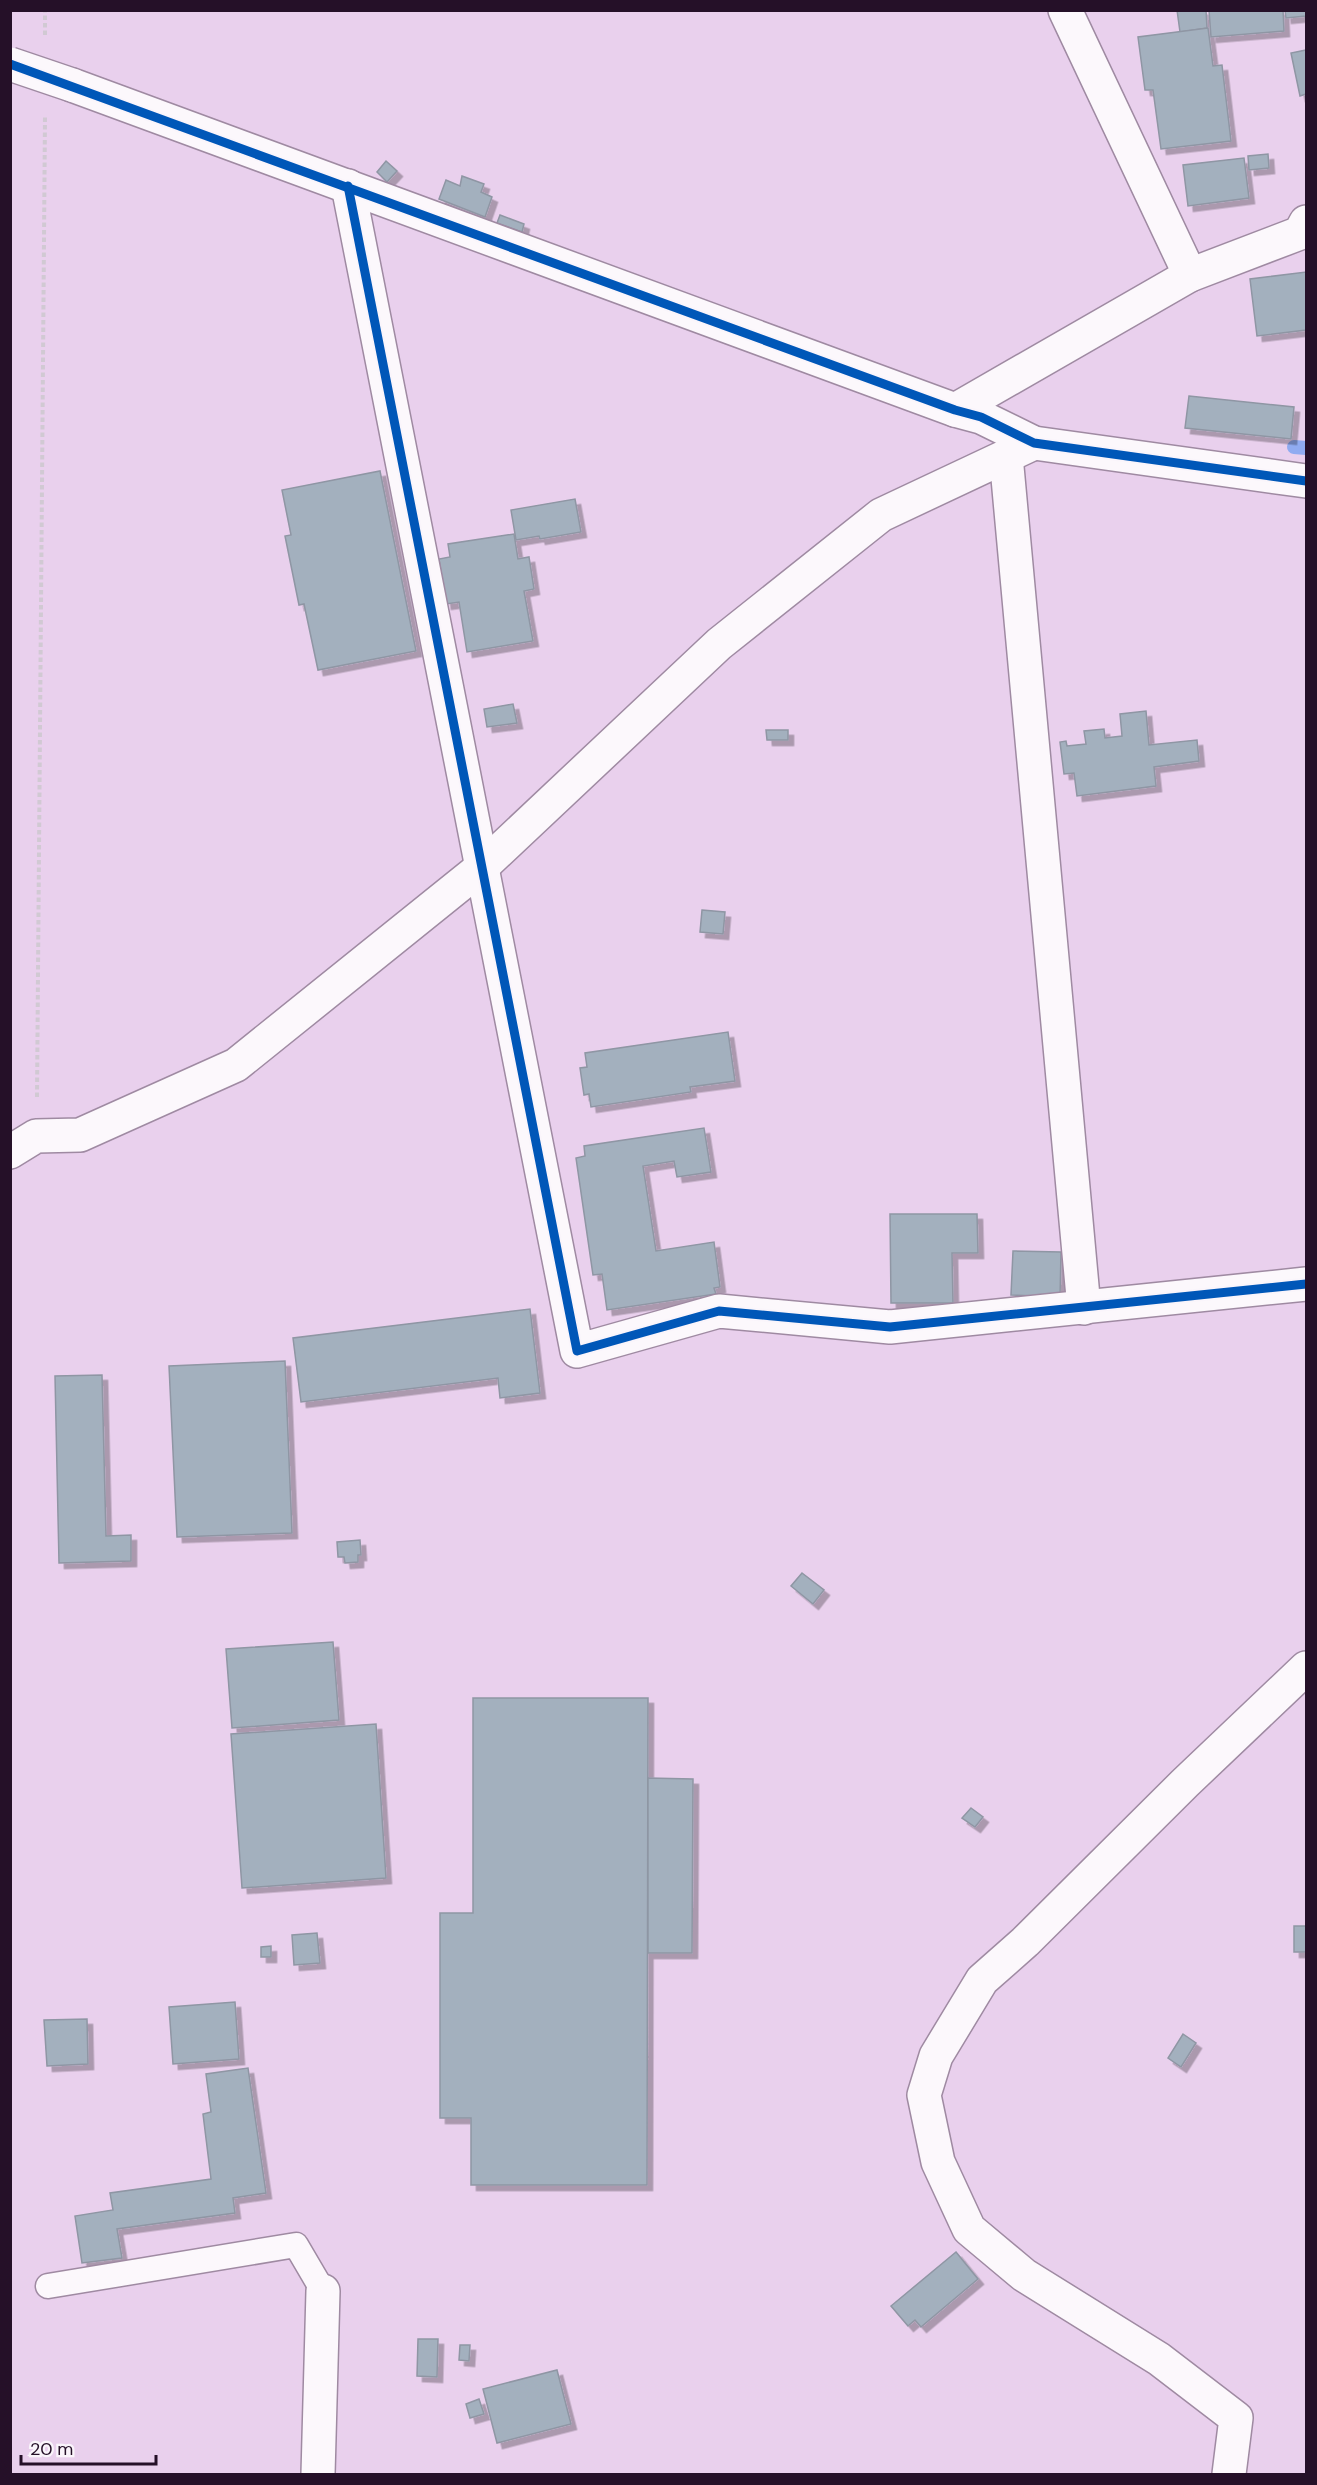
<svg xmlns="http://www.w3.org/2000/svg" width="1317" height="2485" font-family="'DM Sans',sans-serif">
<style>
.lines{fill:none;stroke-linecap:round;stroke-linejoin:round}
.stream{stroke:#90abf1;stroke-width:14}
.building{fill:#a3b0be;stroke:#8f96a4;stroke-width:1.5;filter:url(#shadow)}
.lane-casing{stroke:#9f8aa2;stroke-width:27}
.street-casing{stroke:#9f8aa2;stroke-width:36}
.path{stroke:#d1c9d3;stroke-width:4;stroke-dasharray:4.5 3;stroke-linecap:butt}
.lane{stroke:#fcf8fc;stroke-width:24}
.street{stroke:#fcf8fc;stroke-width:33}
.street-bridge-casing{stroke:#9f8aa2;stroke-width:36;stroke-linecap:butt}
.street-bridge{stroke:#fcf8fc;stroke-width:33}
.cycleway-casing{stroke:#faf5fb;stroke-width:13}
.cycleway{stroke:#0057b8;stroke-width:9}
</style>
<defs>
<filter id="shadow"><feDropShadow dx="5.5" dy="5.5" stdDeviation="0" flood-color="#0004"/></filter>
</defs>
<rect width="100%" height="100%" fill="#e9d0ed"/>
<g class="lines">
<path class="stream" d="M 1294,447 L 1306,448"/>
</g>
<g class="building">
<path d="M 1177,10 L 1206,10 L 1207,28 L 1180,32 Z"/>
<path d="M 1209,10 L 1283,10 L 1284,31 L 1211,37 Z"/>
<path d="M 1285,10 L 1306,10 L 1306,16 L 1286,18 Z"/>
<path d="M 1208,28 L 1213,66 L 1222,65 L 1231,141 L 1161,149 L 1153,90 L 1145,90 L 1138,37 Z"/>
<path d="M 1306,50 L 1306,94 L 1300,96 L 1291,53 Z"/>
<path d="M 1268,154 L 1269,168 L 1249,170 L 1248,156 Z"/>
<path d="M 1244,158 L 1249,198 L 1188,206 L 1183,165 Z"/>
<path d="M 386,161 L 397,171 L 387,182 L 377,172 Z"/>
<path d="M 462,176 L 484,184 L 481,192 L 492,197 L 485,217 L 439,199 L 446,180 L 460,186 Z"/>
<path d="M 500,215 L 524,224 L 522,232 L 497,223 Z"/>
<path d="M 1306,272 L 1306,330 L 1257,336 L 1250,279 Z"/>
<path d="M 1189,396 L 1294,407 L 1291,439 L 1185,428 Z"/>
<path d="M 380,471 L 416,651 L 318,670 L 304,604 L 299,605 L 285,536 L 291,535 L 282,490 Z"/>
<path d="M 575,499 L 581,532 L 540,539 L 539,536 L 516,540 L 511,510 Z"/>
<path d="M 514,534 L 518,559 L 529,557 L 534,589 L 524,591 L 533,641 L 467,652 L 459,602 L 446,604 L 439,559 L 450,557 L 448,544 Z"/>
<path d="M 513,704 L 517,723 L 487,727 L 484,709 Z"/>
<path d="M 1146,711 L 1149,745 L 1197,740 L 1199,761 L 1154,767 L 1156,786 L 1077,796 L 1074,773 L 1064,774 L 1060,742 L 1066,741 L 1067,746 L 1086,744 L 1084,731 L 1104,729 L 1105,738 L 1122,736 L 1120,714 Z"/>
<path d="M 766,730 L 788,730 L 788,740 L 767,740 Z"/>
<path d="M 702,910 L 725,912 L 723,934 L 700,932 Z"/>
<path d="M 728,1032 L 735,1081 L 690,1087 L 691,1092 L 591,1107 L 589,1094 L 584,1095 L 580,1068 L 587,1067 L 585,1053 Z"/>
<path d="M 704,1128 L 711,1172 L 677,1177 L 674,1161 L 643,1166 L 656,1251 L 714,1242 L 720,1287 L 714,1288 L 716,1294 L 607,1310 L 602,1274 L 593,1275 L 576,1158 L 585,1156 L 584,1146 Z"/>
<path d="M 890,1214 L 977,1214 L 978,1253 L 952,1253 L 953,1303 L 891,1303 Z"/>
<path d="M 1013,1251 L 1061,1252 L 1060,1297 L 1011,1295 Z"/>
<path d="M 530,1309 L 540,1393 L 500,1398 L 498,1378 L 301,1402 L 293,1338 Z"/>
<path d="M 285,1361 L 292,1533 L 177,1537 L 169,1366 Z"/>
<path d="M 102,1375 L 106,1536 L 131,1535 L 131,1561 L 59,1563 L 55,1376 Z"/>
<path d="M 360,1540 L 361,1555 L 358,1555 L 358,1562 L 345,1563 L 344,1557 L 338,1557 L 337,1542 Z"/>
<path d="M 802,1573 L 824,1590 L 813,1604 L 791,1586 Z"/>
<path d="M 333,1642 L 339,1720 L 232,1728 L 226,1649 Z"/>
<path d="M 473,1698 L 648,1698 L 647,2185 L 471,2185 L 471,2118 L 440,2118 L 440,1913 L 473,1913 Z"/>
<path d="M 376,1724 L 386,1878 L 242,1888 L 231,1734 Z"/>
<path d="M 648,1778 L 693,1779 L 692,1953 L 648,1953 Z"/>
<path d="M 971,1808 L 983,1817 L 975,1827 L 962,1818 Z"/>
<rect x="1294" y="1926" width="12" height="26"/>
<path d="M 317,1933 L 320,1963 L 294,1965 L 292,1935 Z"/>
<path d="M 271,1946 L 271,1957 L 261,1957 L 261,1947 Z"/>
<path d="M 235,2002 L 239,2059 L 173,2064 L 169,2007 Z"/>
<path d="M 87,2019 L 88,2064 L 47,2066 L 44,2020 Z"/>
<path d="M 1183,2034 L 1196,2043 L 1181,2067 L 1168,2058 Z"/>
<path d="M 248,2068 L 266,2193 L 233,2198 L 235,2213 L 117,2229 L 122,2258 L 82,2263 L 75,2216 L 113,2210 L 110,2193 L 211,2179 L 203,2114 L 211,2112 L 206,2074 Z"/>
<path d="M 956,2252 L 978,2279 L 921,2327 L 915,2320 L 908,2326 L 891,2306 Z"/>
<path d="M 418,2339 L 438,2339 L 437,2377 L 417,2376 Z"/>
<path d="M 460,2345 L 470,2345 L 469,2361 L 459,2360 Z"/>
<path d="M 557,2370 L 571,2424 L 497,2443 L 483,2389 Z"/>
<path d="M 479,2399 L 484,2414 L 470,2418 L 466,2404 Z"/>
</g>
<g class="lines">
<defs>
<path id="lane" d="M 48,2286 L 296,2245 L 323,2291"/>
<g id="street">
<path d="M 1065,10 L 1190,275"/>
<path d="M 72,85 L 955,410 L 981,417 L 1034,443 L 1306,481"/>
<path d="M 348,186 L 577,1351 L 719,1311 L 890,1327 L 1306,1284"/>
<path d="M 955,410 L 1190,275 L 1300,233 L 1306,222"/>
<path d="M 1006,456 L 1084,1308"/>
<path d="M 10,1152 L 36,1136 L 80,1135 L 236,1065 L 482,867 L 719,644 L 881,515 L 1034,443"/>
<path d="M 318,2474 L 323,2291"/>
<path d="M 1229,2474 L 1236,2418 L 1159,2359 L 1024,2275 L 969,2229 L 938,2162 L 924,2095 L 936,2056 L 982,1980 L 1025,1942 L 1185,1783 L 1306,1668"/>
</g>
</defs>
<use href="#lane" class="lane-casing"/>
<use href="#street" class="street-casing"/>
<g class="path">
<path d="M 45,35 L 45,10"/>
<path d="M 37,1097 L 45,117"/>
</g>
<use href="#lane" class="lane"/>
<use href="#street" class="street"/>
<defs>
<path id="street-bridge" d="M 10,64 L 72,85"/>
</defs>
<use href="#street-bridge" class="street-bridge-casing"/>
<use href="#street-bridge" class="street-bridge"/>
<defs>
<g id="cycleway">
<path d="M 10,64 L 955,410 L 981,417 L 1034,443 L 1306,481"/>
<path d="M 348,186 L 577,1351 L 719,1311 L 890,1327 L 1306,1284"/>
</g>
</defs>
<use href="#cycleway" class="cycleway-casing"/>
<use href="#cycleway" class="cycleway"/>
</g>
<rect width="1317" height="2485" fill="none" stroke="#251028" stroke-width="24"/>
<path d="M21 2455v9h135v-9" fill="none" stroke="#251028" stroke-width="3"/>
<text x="30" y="2455" font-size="18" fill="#251028" stroke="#faf5fb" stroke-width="4.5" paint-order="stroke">20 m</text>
</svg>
